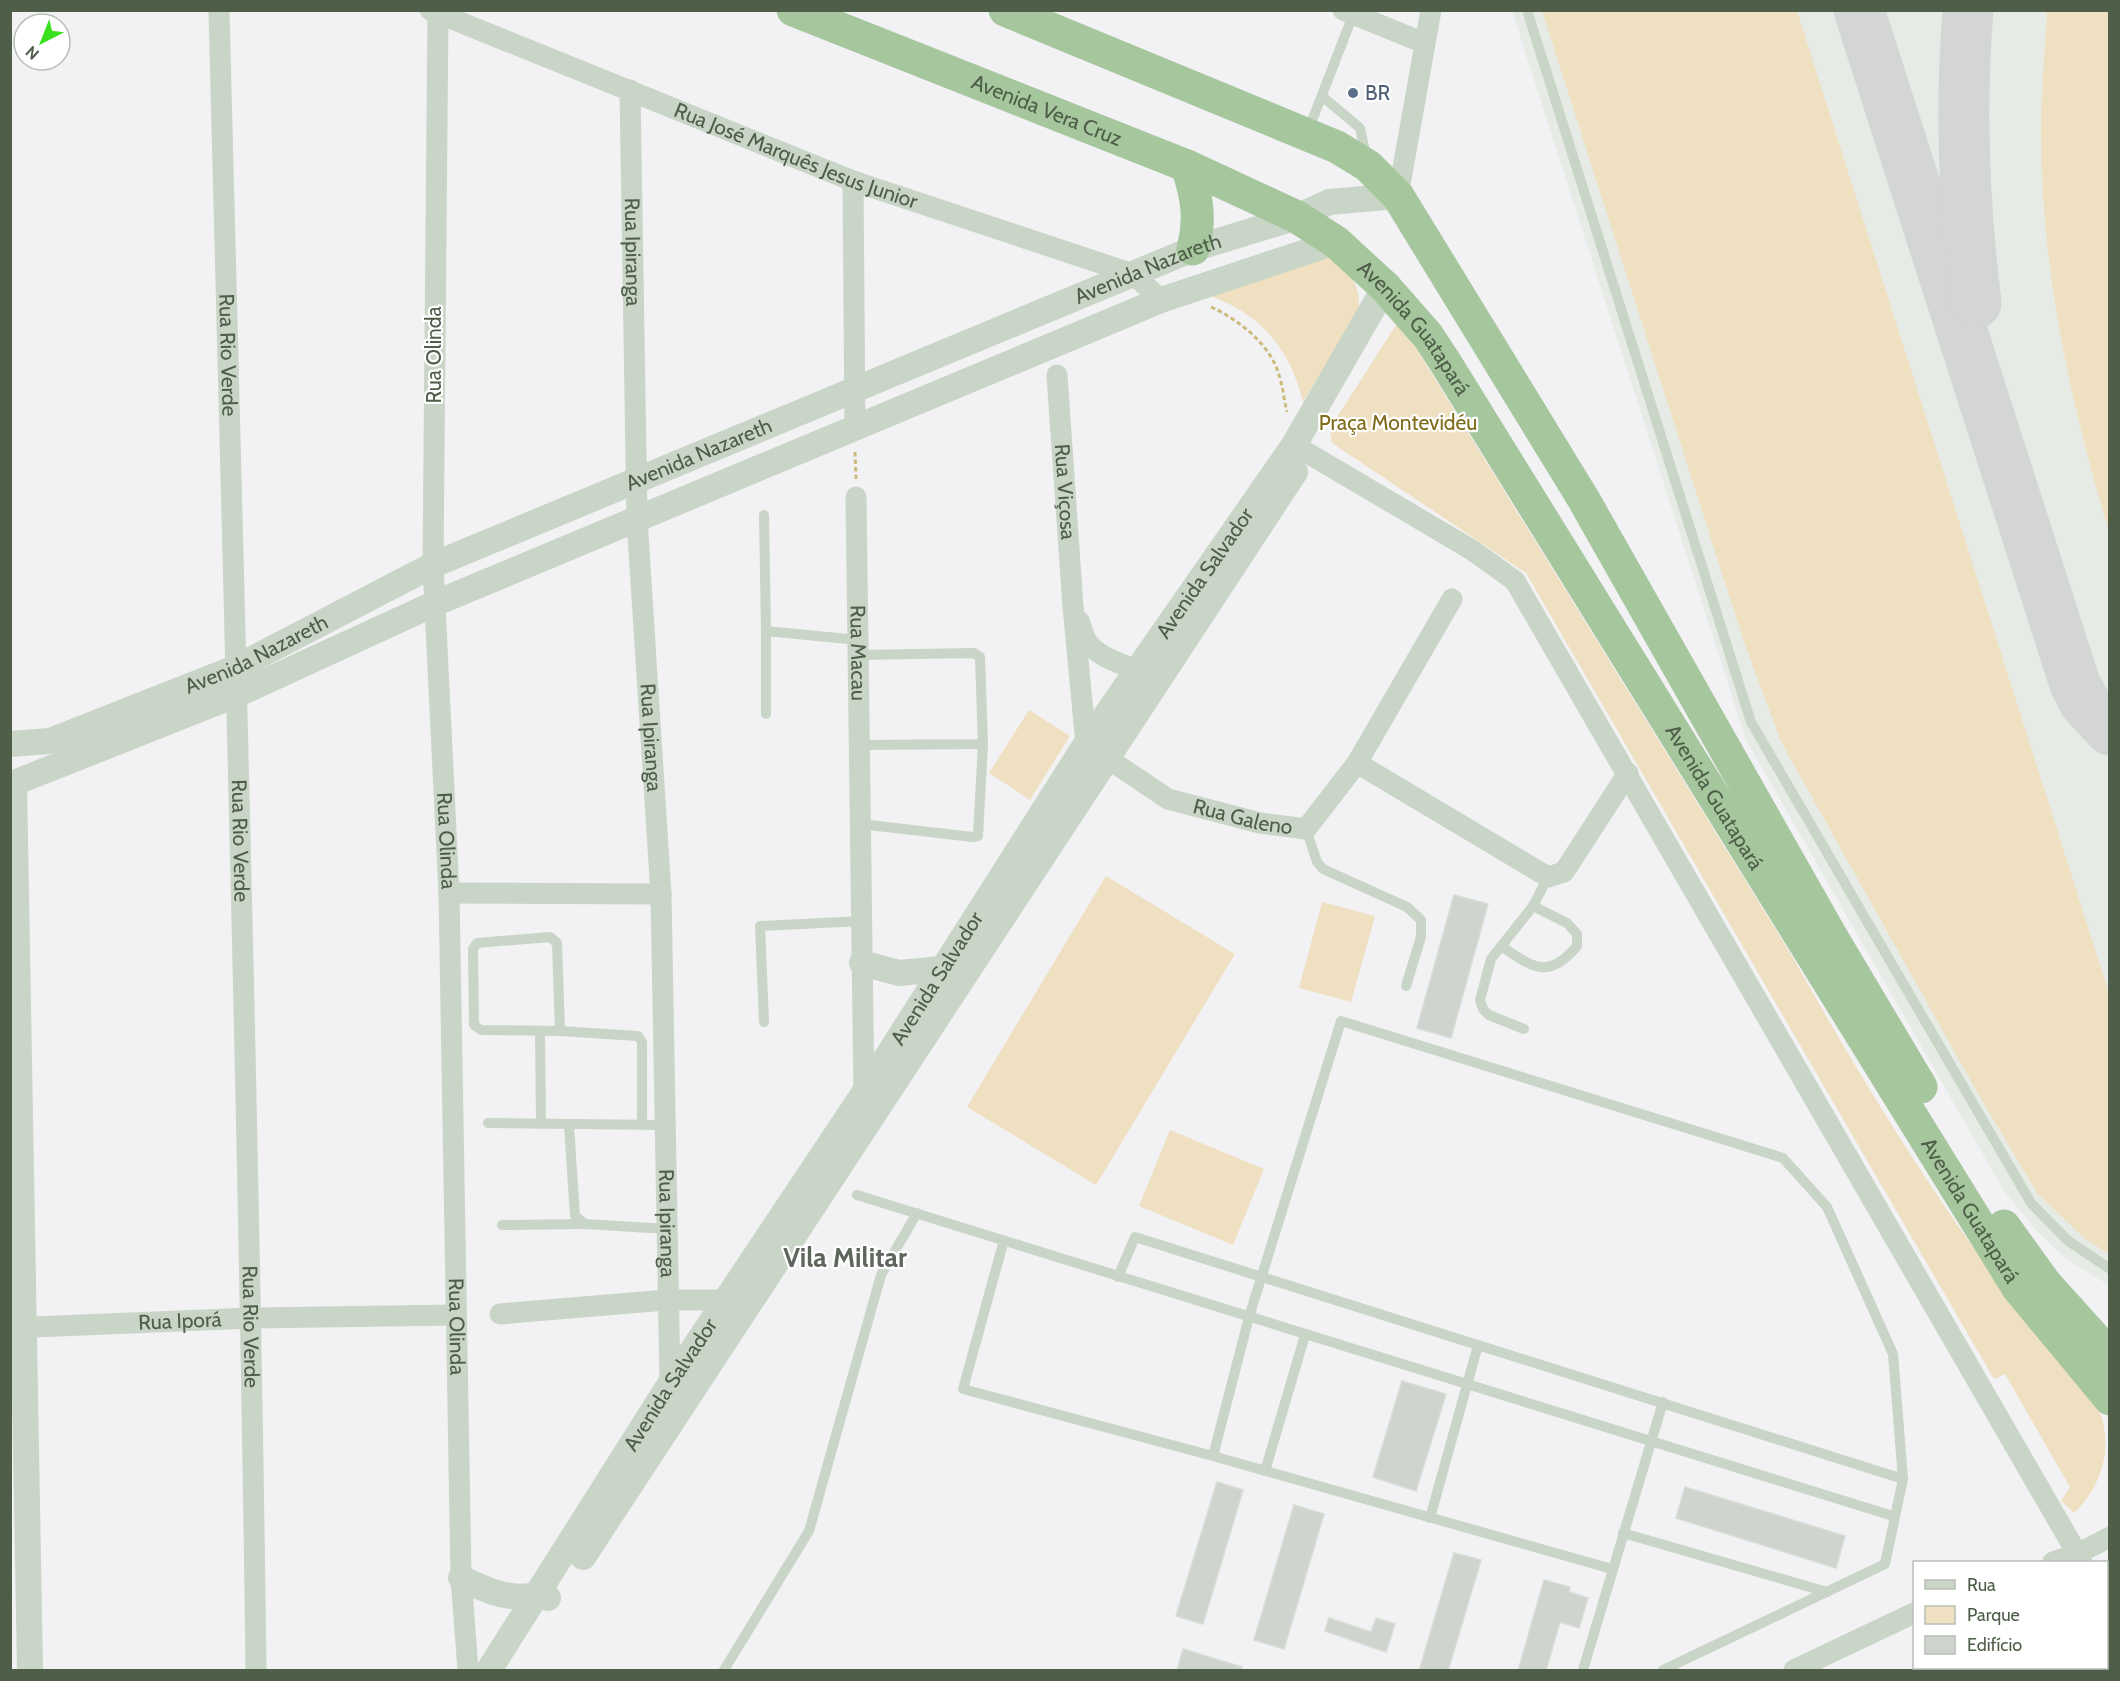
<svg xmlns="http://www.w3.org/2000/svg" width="2120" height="1681" font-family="Cabin,sans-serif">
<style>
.airport{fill:#e7ebe6}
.green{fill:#efe0c2}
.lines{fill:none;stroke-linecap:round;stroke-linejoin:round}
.taxiway{stroke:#d3d6d4;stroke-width:51}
.building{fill:#cfd5ce;stroke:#d6dcd6;stroke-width:1.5}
.path{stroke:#ccbc7b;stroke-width:3;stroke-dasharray:4.5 3;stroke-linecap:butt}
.service{stroke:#c9d5c6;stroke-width:10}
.minor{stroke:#c9d5c6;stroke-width:21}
.tertiary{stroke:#c9d5c6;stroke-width:26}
.trunk{stroke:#a6c69e;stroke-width:33}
.service-dot{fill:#5c6f8a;stroke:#fff;stroke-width:2}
.labels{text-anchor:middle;stroke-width:4.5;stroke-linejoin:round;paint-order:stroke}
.service-label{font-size:21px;fill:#4e5e75;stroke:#fff;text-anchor:start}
.street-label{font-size:21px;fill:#4e5e49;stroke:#fff}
.park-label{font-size:21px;fill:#806b1a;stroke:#fff}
.district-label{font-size:27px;font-weight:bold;fill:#5f665e;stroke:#fff}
</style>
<rect width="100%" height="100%" fill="#f2f1f4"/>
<path class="airport" d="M 1512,11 L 2109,11 L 2109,1285 L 2066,1259 L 2036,1230 L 2004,1191 L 1746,740 Z"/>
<g class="green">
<path d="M 1542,11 L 1797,11 L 2109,993 L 2109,1254 L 2084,1238 L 2037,1193 L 1976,1090 L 1781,742 L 1744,642 Z"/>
<path d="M 2047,11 L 2109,11 L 2109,531 C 2070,403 2041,268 2041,133 C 2041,93 2045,51 2047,11 Z"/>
<path d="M 1327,255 C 1347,274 1363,281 1358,312 L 1303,402 C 1290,348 1259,312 1207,295 Z"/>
<path d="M 1396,325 L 1404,329 L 1792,956 C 1855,1069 1922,1178 1998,1282 C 2021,1313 2047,1343 2072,1374 C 2080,1385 2094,1397 2099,1410 C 2114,1447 2102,1486 2074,1513 L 2061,1501 L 2070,1487 L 2005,1374 L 1994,1379 L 1526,573 L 1332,443 L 1330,431 L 1332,425 Z"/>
<path d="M 1029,710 L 1070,736 L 1030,800 L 989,773 Z"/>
<path d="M 1106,876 L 1235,954 L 1096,1185 L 967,1107 Z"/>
<path d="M 1322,902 L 1375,916 L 1351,1002 L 1299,988 Z"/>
<path d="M 1170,1130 L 1264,1169 L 1233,1245 L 1139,1206 Z"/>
</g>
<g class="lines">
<g class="taxiway">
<path d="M 1859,10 L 2075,684 L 2085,703 L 2110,730"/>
<path d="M 1968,10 C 1960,108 1964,206 1976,303"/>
</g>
</g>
<g class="building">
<path d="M 1454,895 L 1488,904 L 1451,1038 L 1417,1028 Z"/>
<path d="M 1402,1381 L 1446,1394 L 1416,1491 L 1373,1477 Z"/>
<path d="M 1217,1482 L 1243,1490 L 1203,1624 L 1176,1616 Z"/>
<path d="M 1685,1487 L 1845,1536 L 1836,1568 L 1676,1518 Z"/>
<path d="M 1294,1505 L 1324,1514 L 1284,1649 L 1254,1640 Z"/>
<path d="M 1454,1553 L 1481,1560 L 1448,1671 L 1419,1671 Z"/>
<path d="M 1544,1580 L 1570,1587 L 1569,1592 L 1588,1598 L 1579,1628 L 1560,1622 L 1546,1671 L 1518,1671 Z"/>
<path d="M 1329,1618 L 1371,1632 L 1376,1618 L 1395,1624 L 1386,1652 L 1325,1631 Z"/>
<path d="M 1183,1649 L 1242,1667 L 1241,1671 L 1177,1671 Z"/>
</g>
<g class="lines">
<g class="path">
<path d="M 1211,307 C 1238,319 1271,345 1279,375 C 1283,387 1284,400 1287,412"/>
<path d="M 855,452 L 856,479"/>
</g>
<g class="service">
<path d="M 1527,10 L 1751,722 L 2031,1203 L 2067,1240 L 2110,1269"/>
<path d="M 1323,97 L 1360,128 L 1366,156"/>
<path d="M 1308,131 L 1353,15"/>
<path d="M 764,515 L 766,631"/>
<path d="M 858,655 L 974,653 L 980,657 L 983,744 L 859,745"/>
<path d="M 766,714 L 766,631 L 858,640"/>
<path d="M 860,824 L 973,837 L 978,836 L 983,744"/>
<path d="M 1306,829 L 1317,862 L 1323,869 L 1407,907 L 1421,920 L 1421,937 L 1406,986"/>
<path d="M 1501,946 C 1533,968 1549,980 1577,946 L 1577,934 L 1567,923 L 1533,906"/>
<path d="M 764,1022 L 760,926 L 862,921"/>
<path d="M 1524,1029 L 1489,1015 L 1483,1009 L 1480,1000 L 1491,959 L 1533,906 L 1548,877"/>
<path d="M 540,1031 L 541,1124"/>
<path d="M 560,1031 L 557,943 L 550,937 L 477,943 L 473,949 L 474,1025 L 481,1030 L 560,1031 L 638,1036 L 642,1042 L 642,1124"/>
<path d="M 488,1123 L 664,1125"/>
<path d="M 569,1126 L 575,1216 L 585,1224 L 666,1229"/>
<path d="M 857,1195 L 1893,1516"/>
<path d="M 502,1225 L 585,1224"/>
<path d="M 1004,1240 L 963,1389 L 1213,1456 L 1612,1569"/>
<path d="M 1118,1277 L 1135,1237 L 1903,1479"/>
<path d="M 1213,1456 L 1249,1317 L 1341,1021 L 1783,1158 L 1827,1207 L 1893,1354 L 1903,1479 L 1885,1564 L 1663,1670"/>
<path d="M 1265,1471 L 1305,1335"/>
<path d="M 1430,1518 L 1478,1345"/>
<path d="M 1623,1533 L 1827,1592"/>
<path d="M 724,1670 L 809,1531 L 881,1275 L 917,1213"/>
<path d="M 1583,1670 L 1663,1402"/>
</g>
<g class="minor">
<path id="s1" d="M 219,10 C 233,564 249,1117 256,1670"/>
<path id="s2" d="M 430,10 L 853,181 L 1133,274 L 1161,300"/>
<path id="s3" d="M 438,10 L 433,565 L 449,893 L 461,1578 L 468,1670"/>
<path d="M 1343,10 L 1424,43"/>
<path id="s4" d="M 630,90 L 637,519 L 661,894 L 670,1384"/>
<path d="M 853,181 L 855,430"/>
<path d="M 1398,196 L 1431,10"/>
<path id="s5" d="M 1057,375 L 1073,607 L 1086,744 L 1168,799 L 1260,823 L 1306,829 L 1357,763"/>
<path d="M 1294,445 L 1472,550 L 1515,581 L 2082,1562"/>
<path id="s6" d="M 856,497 L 864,1097"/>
<path d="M 1452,599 L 1357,763 L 1548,877 L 1564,872 L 1628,773"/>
<path d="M 1079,621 C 1082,628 1084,638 1088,643 C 1102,661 1131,665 1150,677"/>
<path d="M 449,893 L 661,894"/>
<path d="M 500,1314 L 666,1300 L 728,1300 L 738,1303"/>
<path id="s7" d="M 10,1328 L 252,1318 L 456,1315"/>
<path d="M 2053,1562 L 2077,1554 L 2110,1537"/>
<path d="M 2106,1606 L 2110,1611"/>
<path d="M 1957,1668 L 1958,1670"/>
<path d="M 1794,1670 L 1914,1613"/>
</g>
<g class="tertiary">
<path id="s8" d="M 10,744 L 50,741 L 235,668 L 433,565 L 1193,249 L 1297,217 L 1329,202 L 1398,196"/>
<path d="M 14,783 L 238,694 L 436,603 L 1161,300 L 1336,242"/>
<path d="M 14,784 L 30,1670"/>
<path d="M 862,963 L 899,973 L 942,969"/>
<path d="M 583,1557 L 1295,472"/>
<path d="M 461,1578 C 487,1591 511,1602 540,1594 L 548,1598"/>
<path id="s9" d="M 489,1670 L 670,1384 L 864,1093 L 1086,744 L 1294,445 L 1385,287"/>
</g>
<g class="trunk">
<path id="s10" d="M 793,10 L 1187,166 L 1297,217 L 1336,242 L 1385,287 L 1428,336 L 1445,362 L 2018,1288 L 2110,1399"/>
<path d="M 1005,10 L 1337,147 L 1368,166 L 1398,196 L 1584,500 L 1831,936 L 1921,1087"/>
<path d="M 1187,166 C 1197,195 1201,220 1193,249"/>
<path d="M 2004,1226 L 2045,1283 L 2110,1355"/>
</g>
</g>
<circle class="service-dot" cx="1353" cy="93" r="6"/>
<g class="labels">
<g class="service-label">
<text x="1365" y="100">BR</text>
</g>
<g class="street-label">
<text dy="7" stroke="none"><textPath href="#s10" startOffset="273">Avenida Vera Cruz</textPath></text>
<text dy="7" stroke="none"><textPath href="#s2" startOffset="394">Rua José Marquês Jesus Junior</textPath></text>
<text dy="7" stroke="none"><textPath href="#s4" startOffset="162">Rua Ipiranga</textPath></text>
<text dy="7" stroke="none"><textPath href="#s8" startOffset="1236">Avenida Nazareth</textPath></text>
<text dy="7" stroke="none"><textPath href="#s10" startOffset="708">Avenida Guatapará</textPath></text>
<text dy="7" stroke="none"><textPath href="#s1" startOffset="345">Rua Rio Verde</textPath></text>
<text transform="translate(434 355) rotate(-90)" y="7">Rua Olinda</text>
<text dy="7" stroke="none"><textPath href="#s8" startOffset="750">Avenida Nazareth</textPath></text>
<text dy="7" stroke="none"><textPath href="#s5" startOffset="117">Rua Viçosa</textPath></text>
<text dy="7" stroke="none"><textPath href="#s9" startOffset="1310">Avenida Salvador</textPath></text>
<text dy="7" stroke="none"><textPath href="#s6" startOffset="156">Rua Macau</textPath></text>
<text dy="7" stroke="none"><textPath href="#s8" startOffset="264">Avenida Nazareth</textPath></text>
<text dy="7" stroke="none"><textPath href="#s4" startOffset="648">Rua Ipiranga</textPath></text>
<text dy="7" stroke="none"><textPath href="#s10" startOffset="1266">Avenida Guatapará</textPath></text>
<text dy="7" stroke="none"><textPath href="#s5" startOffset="546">Rua Galeno</textPath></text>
<text dy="7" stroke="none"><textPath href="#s1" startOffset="831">Rua Rio Verde</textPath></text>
<text dy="7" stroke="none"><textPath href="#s3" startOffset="831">Rua Olinda</textPath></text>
<text dy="7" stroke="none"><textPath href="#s9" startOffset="824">Avenida Salvador</textPath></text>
<text dy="7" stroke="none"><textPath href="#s10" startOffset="1752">Avenida Guatapará</textPath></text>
<text dy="7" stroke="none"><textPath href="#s4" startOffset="1134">Rua Ipiranga</textPath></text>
<text dy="7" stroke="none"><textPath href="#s7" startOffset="170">Rua Iporá</textPath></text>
<text dy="7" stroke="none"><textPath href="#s1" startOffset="1317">Rua Rio Verde</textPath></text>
<text dy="7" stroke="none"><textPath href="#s3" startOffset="1317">Rua Olinda</textPath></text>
<text dy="7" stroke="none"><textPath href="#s9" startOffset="338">Avenida Salvador</textPath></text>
</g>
<g class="park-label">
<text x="1398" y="430">Praça Montevidéu</text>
</g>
<g class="district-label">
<text x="845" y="1267">Vila Militar</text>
</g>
</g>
<rect width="2120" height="1681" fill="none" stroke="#4e5e49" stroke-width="24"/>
<rect x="1913" y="1561" width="195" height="108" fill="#ffffff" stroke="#b8bfb6" stroke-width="1.5"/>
<rect x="1925" y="1580" width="30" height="9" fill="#c9d5c6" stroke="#b8bfb6" stroke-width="1.5"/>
<text x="1967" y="1591" font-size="18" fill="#4e5e49">Rua</text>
<rect x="1925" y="1606" width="30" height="18" fill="#efe0c2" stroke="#b8bfb6" stroke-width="1.5"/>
<text x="1967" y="1621" font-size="18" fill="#4e5e49">Parque</text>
<rect x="1925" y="1636" width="30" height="18" fill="#cfd5ce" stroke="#b8bfb6" stroke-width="1.5"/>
<text x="1967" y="1651" font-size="18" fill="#4e5e49">Edifício</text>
<g transform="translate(42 42) rotate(222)"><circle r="28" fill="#ffffff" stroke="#b8bfb6" stroke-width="1.5"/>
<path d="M0-4.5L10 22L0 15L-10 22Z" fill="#3ae01e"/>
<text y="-9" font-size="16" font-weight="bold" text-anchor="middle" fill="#4e5e49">N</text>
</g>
</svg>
